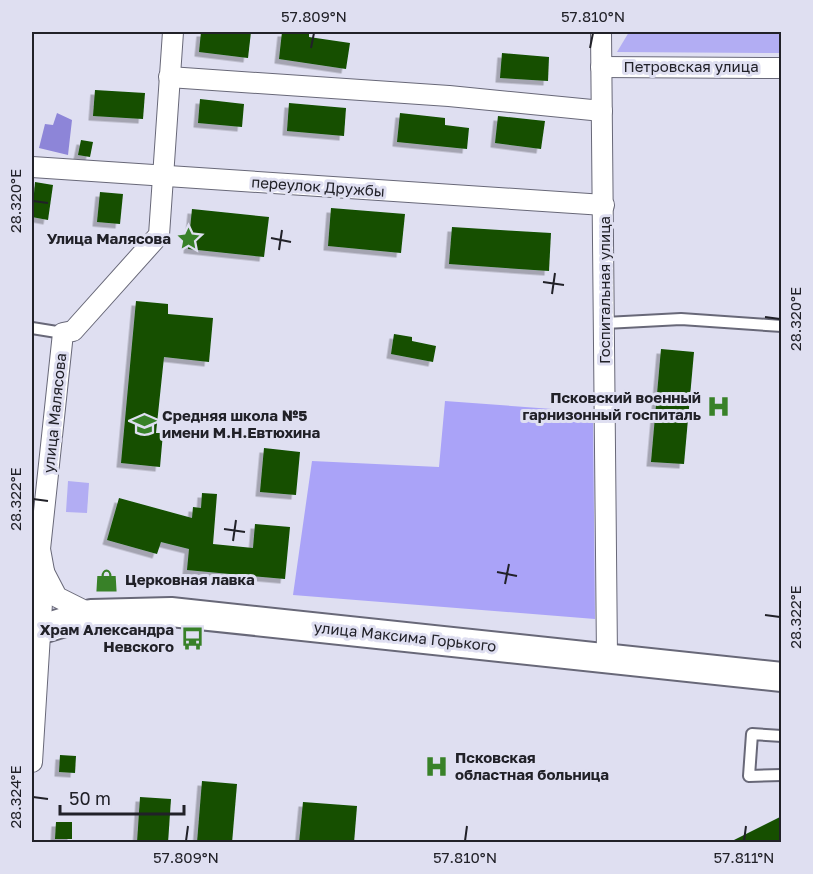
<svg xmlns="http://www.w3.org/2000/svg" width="813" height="874" font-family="'Golos Text',sans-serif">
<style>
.green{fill:#b2adf3}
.forest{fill:#aaa3f8}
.water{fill:#8d85d8}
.building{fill:#125001;filter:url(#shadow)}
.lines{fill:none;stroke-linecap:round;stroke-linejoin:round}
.service-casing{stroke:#686878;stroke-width:14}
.minor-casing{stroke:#686878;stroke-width:22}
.secondary-casing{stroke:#686878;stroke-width:32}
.service{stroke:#fff;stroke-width:10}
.minor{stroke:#fff;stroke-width:20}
.secondary{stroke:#fff;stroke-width:28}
.ticks{fill:none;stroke:#212128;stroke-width:2}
.labels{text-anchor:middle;stroke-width:6;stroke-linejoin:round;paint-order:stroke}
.street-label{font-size:15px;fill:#212128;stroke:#dfdff1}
.poi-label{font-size:15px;font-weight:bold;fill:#212128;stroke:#dfdff1;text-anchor:end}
.neatline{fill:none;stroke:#212128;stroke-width:2}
.ticks-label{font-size:15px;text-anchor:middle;fill:#212128}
</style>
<defs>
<filter id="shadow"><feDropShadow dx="-4.5" dy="4.5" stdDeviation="0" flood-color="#0004"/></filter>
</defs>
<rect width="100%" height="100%" fill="#dfdff1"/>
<g class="green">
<path d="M 629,32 L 781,32 L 781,53 L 617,52 Z"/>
<path d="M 68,481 L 89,483 L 87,513 L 66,512 Z"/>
</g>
<path class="forest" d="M 445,401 L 593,412 L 595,619 L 293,595 L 312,461 L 439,467 Z"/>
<path class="water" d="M 57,113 L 72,120 L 68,155 L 39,148 L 45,124 L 53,125 Z"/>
<g class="building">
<path d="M 201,32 L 251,32 L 248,58 L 199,52 Z"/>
<path d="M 282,32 L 309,32 L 309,37 L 350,43 L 346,69 L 279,59 Z"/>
<path d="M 502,53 L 549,57 L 548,81 L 500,78 Z"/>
<path d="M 95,90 L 145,93 L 143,119 L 93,116 Z"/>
<path d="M 200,99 L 244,104 L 242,127 L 198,123 Z"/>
<path d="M 289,103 L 346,108 L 344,136 L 287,131 Z"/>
<path d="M 400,113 L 445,118 L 445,125 L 469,128 L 467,149 L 397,142 Z"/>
<path d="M 498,116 L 545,121 L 541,149 L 495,143 Z"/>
<path d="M 81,140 L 93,142 L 90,157 L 78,155 Z"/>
<path d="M 35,182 L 53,185 L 48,220 L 32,217 Z"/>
<path d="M 100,192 L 123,194 L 120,224 L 97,222 Z"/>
<path d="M 331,208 L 405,214 L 401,253 L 328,246 Z"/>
<path d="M 192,209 L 269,217 L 264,257 L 188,249 Z"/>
<path d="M 452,227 L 551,233 L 549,271 L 449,264 Z"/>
<path d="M 136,301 L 168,304 L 168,314 L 213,318 L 209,362 L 164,357 L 156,433 L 163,433 L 160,467 L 121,463 Z"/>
<path d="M 394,334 L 412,337 L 412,341 L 436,346 L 433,362 L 391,354 Z"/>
<path d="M 661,349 L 694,352 L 684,464 L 651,462 Z"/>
<path d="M 264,448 L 300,452 L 296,495 L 260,492 Z"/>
<path d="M 202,493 L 217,494 L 213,544 L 253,548 L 255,524 L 290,527 L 285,579 L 187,570 L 189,549 L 161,542 L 157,554 L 107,540 L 119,498 L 192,518 L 193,507 L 201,508 Z"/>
<path d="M 60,755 L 76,756 L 75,773 L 59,772 Z"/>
<path d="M 202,781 L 237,784 L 232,843 L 197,843 Z"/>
<path d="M 140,797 L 171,799 L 168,843 L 137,843 Z"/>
<path d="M 303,802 L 357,806 L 354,843 L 299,843 Z"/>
<path d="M 782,816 L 782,843 L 728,843 Z"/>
<path d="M 56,822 L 72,822 L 72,839 L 55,839 Z"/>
</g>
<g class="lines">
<defs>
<g id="service">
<path d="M 605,323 L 681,319 L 782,326"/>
<path d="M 32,328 L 63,333"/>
<path d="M 782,736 L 752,734 L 749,776 L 782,775"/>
</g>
<g id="minor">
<path d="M 601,32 L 607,657"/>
<path d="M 601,67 L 782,68"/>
<path d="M 169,77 L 449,96 L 602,111"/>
<path d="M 32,167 L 604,205"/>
<path d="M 44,572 L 57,597 L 91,614"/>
<path d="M 32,762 L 44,571 L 40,549 L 63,333 L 73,331 L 159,235 L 173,32"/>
</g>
<path id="secondary" d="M 32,632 L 91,614 L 171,612 L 782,677"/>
</defs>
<use href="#service" class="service-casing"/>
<use href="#minor" class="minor-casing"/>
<use href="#secondary" class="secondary-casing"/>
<use href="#service" class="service"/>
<use href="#minor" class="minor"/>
<use href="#secondary" class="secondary"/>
</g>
<path class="ticks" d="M 311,48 L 314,33M 590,48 L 593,33M 33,201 L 48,203M 271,238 L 291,242M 279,250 L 282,230M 543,282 L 564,285M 552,294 L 555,273M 765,317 L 780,319M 33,499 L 48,501M 224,529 L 245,532M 233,541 L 236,520M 497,572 L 517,576M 505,584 L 509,564M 765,615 L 780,617M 33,797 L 48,799M 186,841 L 188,826M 465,841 L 467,826M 744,841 L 746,826"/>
<defs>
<symbol id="sight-bare" viewBox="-9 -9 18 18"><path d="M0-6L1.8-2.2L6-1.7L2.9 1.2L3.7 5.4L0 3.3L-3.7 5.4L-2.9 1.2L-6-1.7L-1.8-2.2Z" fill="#388128" stroke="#dfdff1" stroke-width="2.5" paint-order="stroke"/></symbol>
<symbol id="hospital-bare" viewBox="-9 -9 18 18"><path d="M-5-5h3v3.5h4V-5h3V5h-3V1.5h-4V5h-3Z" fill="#388128" stroke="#dfdff1" stroke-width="2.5" paint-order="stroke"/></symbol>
<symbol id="school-bare" viewBox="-9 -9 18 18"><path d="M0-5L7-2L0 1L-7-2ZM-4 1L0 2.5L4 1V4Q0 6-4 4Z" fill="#388128" stroke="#dfdff1" stroke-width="2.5" paint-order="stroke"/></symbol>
<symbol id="shop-bare" viewBox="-9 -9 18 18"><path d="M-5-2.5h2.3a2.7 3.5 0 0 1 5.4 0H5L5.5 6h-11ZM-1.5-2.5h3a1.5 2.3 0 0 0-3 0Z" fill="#388128" stroke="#dfdff1" stroke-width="2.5" paint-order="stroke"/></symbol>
<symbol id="bus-bare" viewBox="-9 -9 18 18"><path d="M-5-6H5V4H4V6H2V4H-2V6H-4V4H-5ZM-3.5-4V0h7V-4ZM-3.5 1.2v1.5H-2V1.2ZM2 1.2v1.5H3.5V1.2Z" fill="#388128" stroke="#dfdff1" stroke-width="2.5" paint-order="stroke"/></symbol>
</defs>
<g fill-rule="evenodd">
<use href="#sight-bare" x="172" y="222" width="33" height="33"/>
<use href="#hospital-bare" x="702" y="390" width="33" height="33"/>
<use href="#school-bare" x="128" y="408" width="33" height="33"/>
<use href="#shop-bare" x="90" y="564" width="33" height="33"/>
<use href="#bus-bare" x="176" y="622" width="33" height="33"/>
<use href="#hospital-bare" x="420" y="750" width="33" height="33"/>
</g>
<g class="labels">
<g class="street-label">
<text x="691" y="72">Петровская улица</text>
<text transform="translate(318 187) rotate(4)" y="5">переулок Дружбы</text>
<text transform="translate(605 290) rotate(-90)" y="5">Госпитальная улица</text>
<text transform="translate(55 413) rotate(-84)" y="5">улица Малясова</text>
<text transform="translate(405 637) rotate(6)" y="5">улица Максима Горького</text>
</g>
<g class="poi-label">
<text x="171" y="244">Улица Малясова</text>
<text x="701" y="403">Псковский военный<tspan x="701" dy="17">гарнизонный госпиталь</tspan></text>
<text x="162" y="421" text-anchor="start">Средняя школа №5<tspan x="162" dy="17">имени М.Н.Евтюхина</tspan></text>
<text x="125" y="585" text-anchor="start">Церковная лавка</text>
<text x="174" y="635">Храм Александра<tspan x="174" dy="17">Невского</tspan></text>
<text x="455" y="763" text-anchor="start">Псковская<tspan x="455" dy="17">областная больница</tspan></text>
</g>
</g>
<rect width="813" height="874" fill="none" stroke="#dfdff1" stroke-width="66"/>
<path d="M60 805v9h124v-9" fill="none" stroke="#212128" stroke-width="3"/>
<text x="69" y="805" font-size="18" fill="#212128" stroke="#dfdff1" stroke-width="4.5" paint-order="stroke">50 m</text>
<rect x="33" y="33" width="747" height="808" class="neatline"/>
<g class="ticks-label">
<text x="314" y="22">57.809°N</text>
<text x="593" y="22">57.810°N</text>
<text transform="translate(16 201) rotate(-90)" y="5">28.320°E</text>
<text transform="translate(796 319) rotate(-90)" y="5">28.320°E</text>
<text transform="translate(16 499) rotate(-90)" y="5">28.322°E</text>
<text transform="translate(796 617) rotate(-90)" y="5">28.322°E</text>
<text transform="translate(16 797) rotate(-90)" y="5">28.324°E</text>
<text x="186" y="863">57.809°N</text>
<text x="465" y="863">57.810°N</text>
<text x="744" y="863">57.811°N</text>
</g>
</svg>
